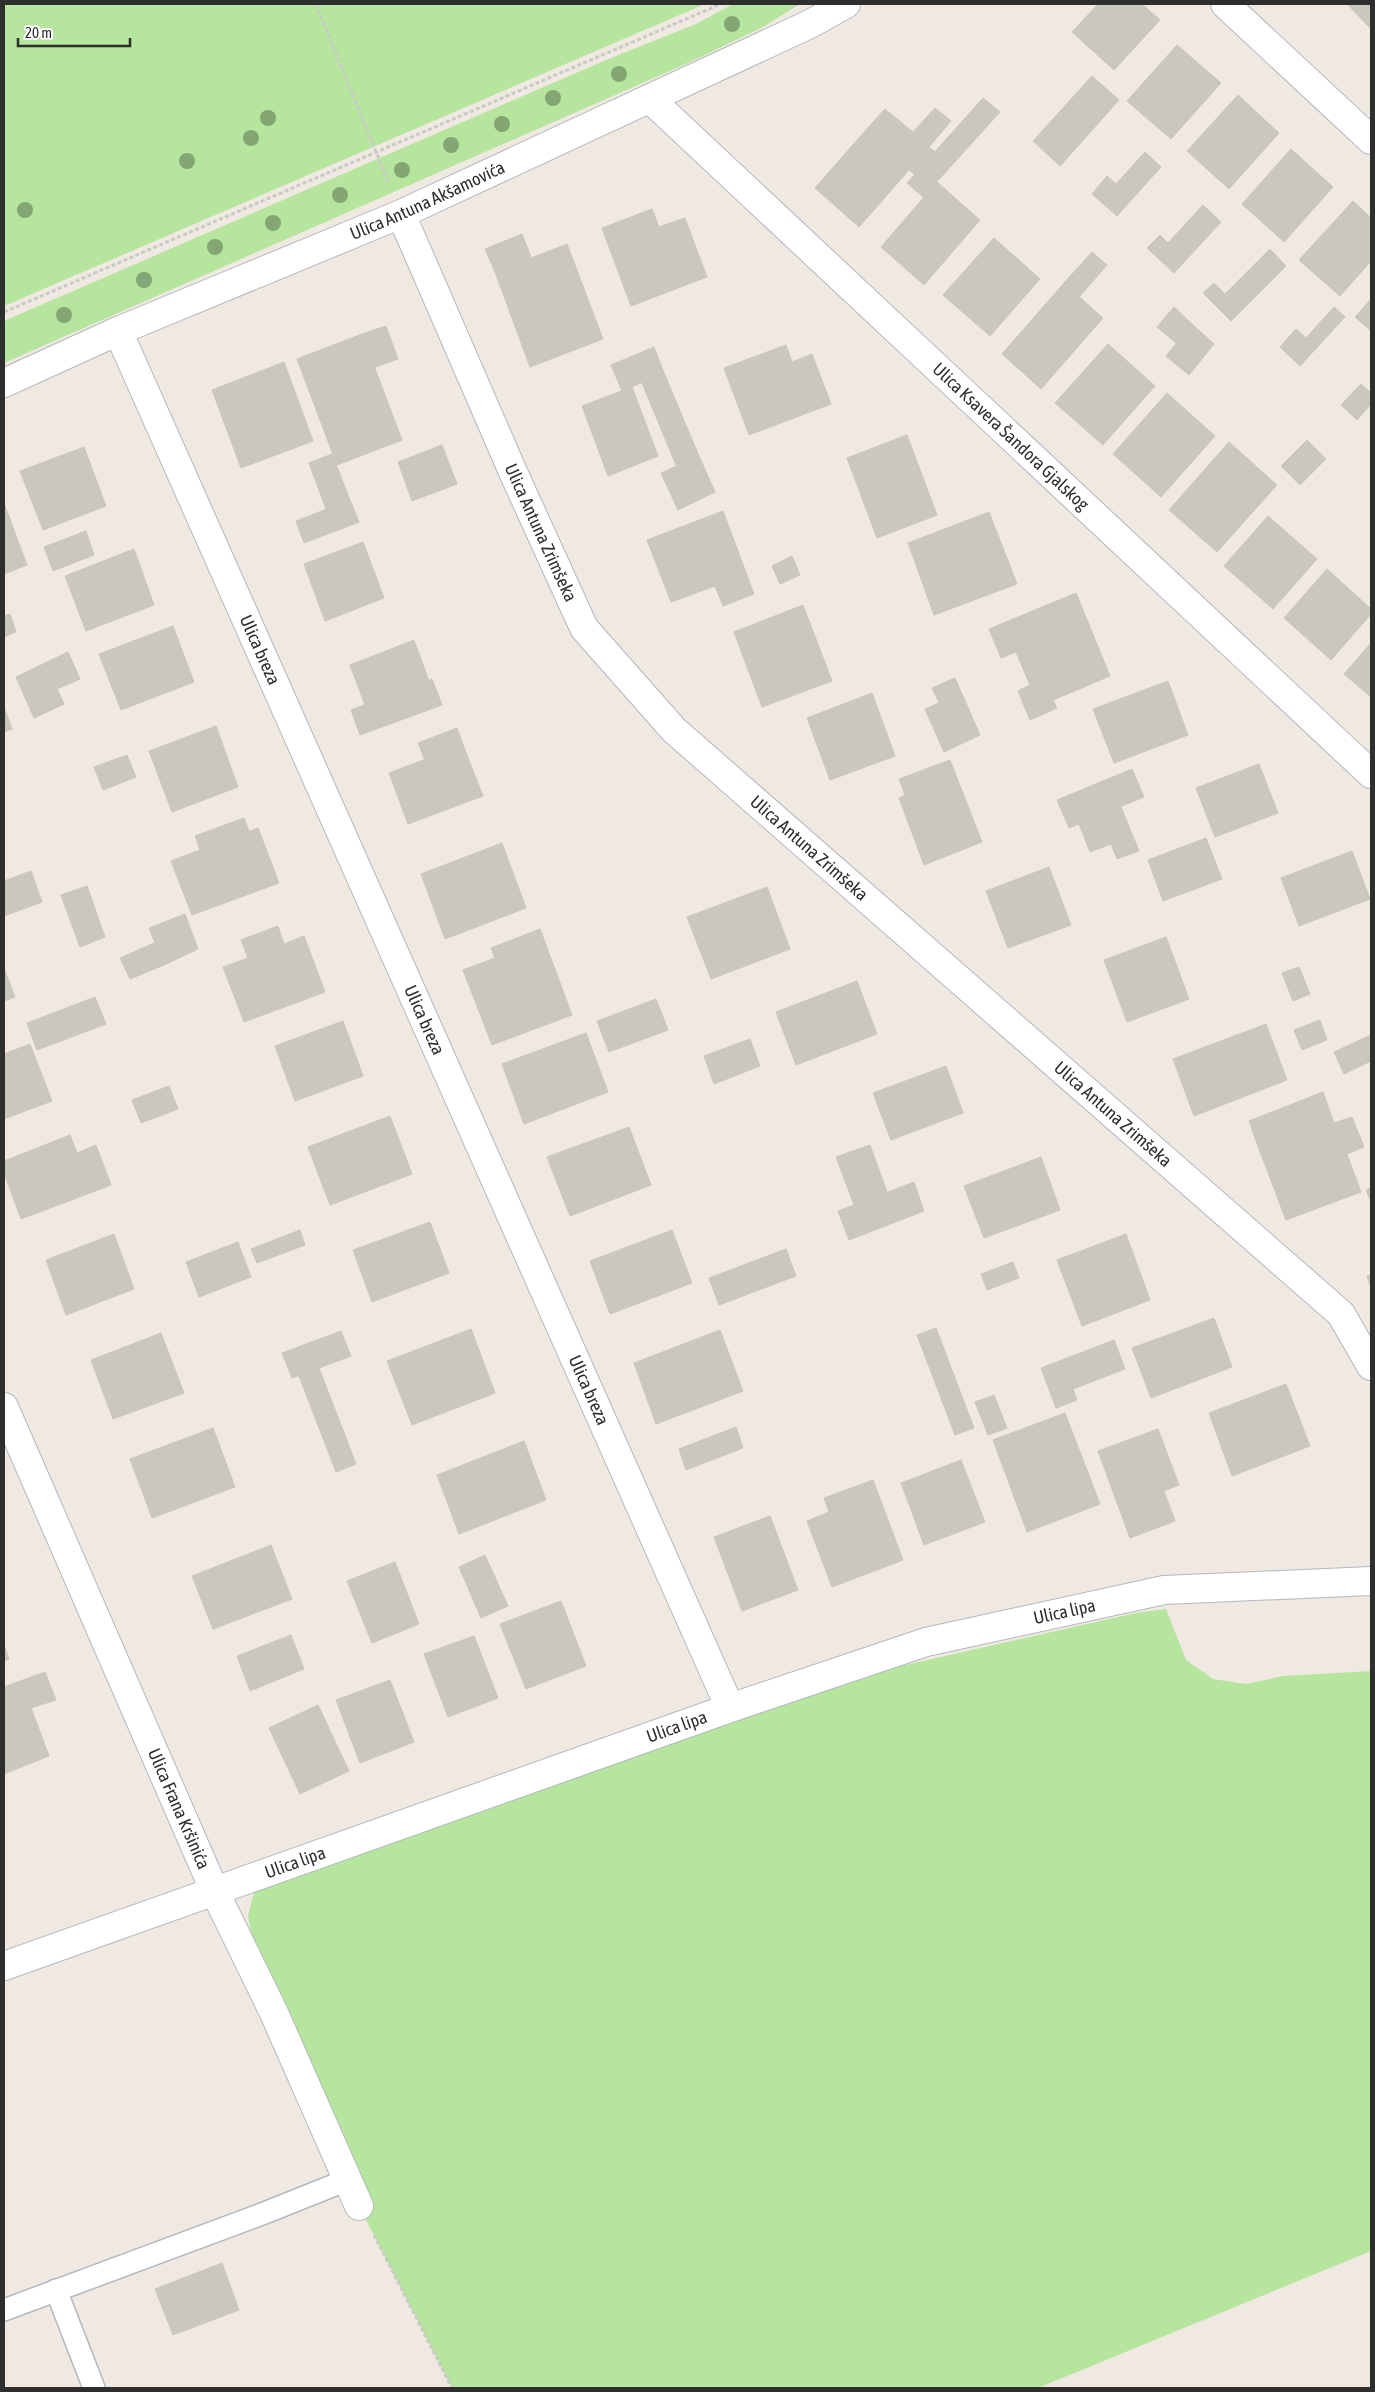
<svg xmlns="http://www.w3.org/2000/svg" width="1375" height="2392" font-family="'Asap Condensed',sans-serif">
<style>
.green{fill:#b6e59e}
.building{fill:#cbc7bf;stroke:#cbc5ba}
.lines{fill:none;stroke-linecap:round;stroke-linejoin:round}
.lane-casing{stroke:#b4b7c1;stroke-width:24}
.street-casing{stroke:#b4b7c1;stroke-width:30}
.path{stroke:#c9c9c9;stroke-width:3;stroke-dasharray:4 2.5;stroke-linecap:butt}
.lane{stroke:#fff;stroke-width:21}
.street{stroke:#fff;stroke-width:28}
.tree{fill:#84a574}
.labels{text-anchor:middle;stroke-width:5;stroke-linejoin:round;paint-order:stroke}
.street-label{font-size:18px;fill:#2e2e2e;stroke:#fff}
</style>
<rect width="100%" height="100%" fill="#efe9e1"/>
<g class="green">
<path d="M 4,4 L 705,4 L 4,306 Z"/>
<path d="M 733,4 L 800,4 L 763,27 L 688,63 L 4,363 L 4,321 L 606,60 L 696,24 Z"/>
<path d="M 1166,1609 L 1186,1660 L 1213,1679 L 1246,1684 L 1283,1676 L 1371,1671 L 1371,2251 L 1038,2388 L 452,2388 L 359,2206 L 286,2007 L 252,1936 L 248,1916 L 254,1893 L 261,1886 L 809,1692 L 892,1668 L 1136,1613 Z"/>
</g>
<g class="building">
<path d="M 1098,4 L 1142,4 L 1160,20 L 1114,70 L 1072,32 Z"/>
<path d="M 1347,4 L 1371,4 L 1371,29 Z"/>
<path d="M 1177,45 L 1221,83 L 1171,139 L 1127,101 Z"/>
<path d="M 1092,76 L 1119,100 L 1060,166 L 1033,141 Z"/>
<path d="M 1238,95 L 1279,133 L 1229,189 L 1187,151 Z"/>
<path d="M 983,98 L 1000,112 L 923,197 L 907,183 Z"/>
<path d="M 935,108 L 951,121 L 929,147 L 935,152 L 915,175 L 865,131 L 885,109 L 913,132 Z"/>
<path d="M 865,131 L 909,170 L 859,227 L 815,188 Z"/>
<path d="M 1291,149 L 1333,187 L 1284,242 L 1242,204 Z"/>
<path d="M 1145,152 L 1161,167 L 1117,216 L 1092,194 L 1107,176 L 1116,184 Z"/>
<path d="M 937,182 L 980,220 L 924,285 L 881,247 Z"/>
<path d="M 1353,201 L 1371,218 L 1371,261 L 1340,296 L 1299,260 Z"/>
<path d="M 1203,205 L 1221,222 L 1174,273 L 1147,248 L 1160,235 L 1168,243 Z"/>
<path d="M 652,209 L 659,227 L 685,218 L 707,277 L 631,306 L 602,228 Z"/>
<path d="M 522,234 L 531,257 L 495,272 L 485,249 Z"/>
<path d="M 994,238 L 1040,279 L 990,336 L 943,295 Z"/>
<path d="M 567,244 L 603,339 L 530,367 L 495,272 Z"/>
<path d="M 1270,249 L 1286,266 L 1231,321 L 1203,293 L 1214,283 L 1225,294 Z"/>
<path d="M 1092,252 L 1107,265 L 1079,297 L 1064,283 Z"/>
<path d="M 1064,283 L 1103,318 L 1041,389 L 1002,354 Z"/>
<path d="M 1371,299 L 1371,331 L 1355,317 Z"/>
<path d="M 1174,307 L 1192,324 L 1176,343 L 1157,327 Z"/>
<path d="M 1334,307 L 1345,317 L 1300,366 L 1280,347 L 1296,329 L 1306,338 Z"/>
<path d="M 1192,324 L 1214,344 L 1189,375 L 1166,356 Z"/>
<path d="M 386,326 L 398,359 L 375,367 L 362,334 Z"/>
<path d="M 362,334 L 402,440 L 337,465 L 297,359 Z"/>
<path d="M 1108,344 L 1155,386 L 1103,445 L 1055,403 Z"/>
<path d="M 786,345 L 792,362 L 812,354 L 831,404 L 749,435 L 724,368 Z"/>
<path d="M 654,347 L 664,373 L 622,391 L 611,365 Z"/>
<path d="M 284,362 L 313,441 L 241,468 L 212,390 Z"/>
<path d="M 664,373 L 699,456 L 676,465 L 642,383 Z"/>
<path d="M 1361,384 L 1371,393 L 1371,404 L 1357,420 L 1341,405 Z"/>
<path d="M 632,387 L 658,456 L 608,476 L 582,406 Z"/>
<path d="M 1167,393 L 1215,436 L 1161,497 L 1113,454 Z"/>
<path d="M 907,435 L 937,515 L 877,538 L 847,458 Z"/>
<path d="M 1307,440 L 1326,459 L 1300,485 L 1281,466 Z"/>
<path d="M 1229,442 L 1277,485 L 1217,552 L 1169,510 Z"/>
<path d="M 442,445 L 457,484 L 412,501 L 398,462 Z"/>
<path d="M 84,447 L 106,506 L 43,530 L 20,471 Z"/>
<path d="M 332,454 L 350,500 L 326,509 L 309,463 Z"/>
<path d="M 699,456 L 715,492 L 678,510 L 661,473 Z"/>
<path d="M 350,500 L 359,522 L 304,543 L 296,521 Z"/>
<path d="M 4,503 L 27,565 L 4,574 Z"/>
<path d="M 723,511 L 754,594 L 723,606 L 715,586 L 671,602 L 647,540 Z"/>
<path d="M 989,512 L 1017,584 L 934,615 L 908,543 Z"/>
<path d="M 1268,516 L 1317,559 L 1273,609 L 1224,566 Z"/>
<path d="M 86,531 L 94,555 L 53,571 L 44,547 Z"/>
<path d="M 363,542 L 384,598 L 325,621 L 304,564 Z"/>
<path d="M 134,549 L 154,605 L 86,631 L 65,576 Z"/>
<path d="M 792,556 L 800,575 L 780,584 L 772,566 Z"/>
<path d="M 1327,569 L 1371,609 L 1371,614 L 1331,660 L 1284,618 Z"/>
<path d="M 1076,593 L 1110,676 L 1053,700 L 1057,708 L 1030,720 L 1018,691 L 1030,685 L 1016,652 L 1001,658 L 989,629 Z"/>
<path d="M 803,605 L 832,681 L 762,707 L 734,632 Z"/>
<path d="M 10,614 L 16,632 L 4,637 L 4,616 Z"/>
<path d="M 173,626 L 194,682 L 121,710 L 99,654 Z"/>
<path d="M 414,640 L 429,681 L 365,705 L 350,665 Z"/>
<path d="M 1371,643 L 1371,697 L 1344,674 Z"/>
<path d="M 68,652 L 80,679 L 57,689 L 64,704 L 34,718 L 16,677 Z"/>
<path d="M 955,678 L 980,735 L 944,752 L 925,709 L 939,703 L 932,688 Z"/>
<path d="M 432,679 L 442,705 L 360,735 L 351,710 Z"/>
<path d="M 1168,681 L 1188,735 L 1114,763 L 1093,709 Z"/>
<path d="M 872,693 L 895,756 L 830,780 L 807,718 Z"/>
<path d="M 4,707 L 12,729 L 4,732 Z"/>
<path d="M 216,726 L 238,787 L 172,812 L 149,751 Z"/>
<path d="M 457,728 L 463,745 L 425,760 L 418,743 Z"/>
<path d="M 463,745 L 483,796 L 408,824 L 389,773 Z"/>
<path d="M 127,755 L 136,777 L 103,790 L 94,767 Z"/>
<path d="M 950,760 L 982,842 L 924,865 L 899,798 L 905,795 L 899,779 Z"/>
<path d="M 1259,764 L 1278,813 L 1215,837 L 1196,788 Z"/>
<path d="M 1132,769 L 1144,797 L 1069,828 L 1057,800 Z"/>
<path d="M 1121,807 L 1139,851 L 1117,859 L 1111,844 L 1090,852 L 1079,824 Z"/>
<path d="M 244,818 L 249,831 L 200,850 L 195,836 Z"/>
<path d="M 258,828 L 279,883 L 192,915 L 171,861 Z"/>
<path d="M 1206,838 L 1222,879 L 1163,901 L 1148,860 Z"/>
<path d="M 502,843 L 526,908 L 445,939 L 421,874 Z"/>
<path d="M 1352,851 L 1370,899 L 1299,926 L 1281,878 Z"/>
<path d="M 1049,867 L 1071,925 L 1008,948 L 986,891 Z"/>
<path d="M 31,871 L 42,902 L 4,916 L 4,881 Z"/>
<path d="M 87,886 L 105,937 L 80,947 L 61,895 Z"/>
<path d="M 767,887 L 790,949 L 711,979 L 687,917 Z"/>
<path d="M 185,914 L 198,949 L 164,965 L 149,928 Z"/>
<path d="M 278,926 L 284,944 L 304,936 L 325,992 L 244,1022 L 223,967 L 248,958 L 241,940 Z"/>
<path d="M 540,929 L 572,1015 L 492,1045 L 463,970 L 495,958 L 491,948 Z"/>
<path d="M 1166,937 L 1189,999 L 1127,1022 L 1104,960 Z"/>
<path d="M 154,943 L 164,965 L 130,979 L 120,958 Z"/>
<path d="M 1299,967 L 1310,994 L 1293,1001 L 1282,973 Z"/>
<path d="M 4,968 L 15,997 L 4,1001 Z"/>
<path d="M 857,981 L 877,1034 L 796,1065 L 776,1012 Z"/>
<path d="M 95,997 L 106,1024 L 37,1050 L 27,1023 Z"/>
<path d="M 656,999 L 668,1030 L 609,1052 L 597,1021 Z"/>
<path d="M 1320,1020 L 1327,1040 L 1302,1050 L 1294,1030 Z"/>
<path d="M 343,1021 L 363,1076 L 295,1101 L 275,1046 Z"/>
<path d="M 1266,1024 L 1287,1080 L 1194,1116 L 1173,1059 Z"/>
<path d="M 586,1033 L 608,1092 L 524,1124 L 502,1064 Z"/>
<path d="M 1371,1035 L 1371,1061 L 1344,1074 L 1334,1052 Z"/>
<path d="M 750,1039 L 760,1066 L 714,1084 L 704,1056 Z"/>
<path d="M 30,1044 L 52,1101 L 4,1119 L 4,1054 Z"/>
<path d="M 946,1066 L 963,1113 L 891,1140 L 873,1093 Z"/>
<path d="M 169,1086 L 178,1109 L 141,1123 L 132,1100 Z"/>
<path d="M 1323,1092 L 1334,1123 L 1260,1152 L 1249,1121 Z"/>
<path d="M 390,1116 L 412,1174 L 330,1205 L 308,1147 Z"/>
<path d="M 1352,1117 L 1364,1147 L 1347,1154 L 1334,1123 Z"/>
<path d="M 1334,1123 L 1347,1154 L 1272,1183 L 1260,1152 Z"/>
<path d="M 629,1127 L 651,1185 L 570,1216 L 547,1157 Z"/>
<path d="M 70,1135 L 77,1153 L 96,1145 L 111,1185 L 21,1219 L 4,1173 L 4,1161 Z"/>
<path d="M 870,1145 L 887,1192 L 854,1205 L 836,1157 Z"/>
<path d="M 1347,1154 L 1361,1192 L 1286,1220 L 1272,1183 Z"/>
<path d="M 1041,1157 L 1060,1210 L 984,1238 L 964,1186 Z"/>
<path d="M 914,1182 L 924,1211 L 849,1240 L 838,1211 Z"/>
<path d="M 1371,1188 L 1371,1202 L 1366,1190 Z"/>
<path d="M 430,1222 L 449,1273 L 372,1302 L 353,1250 Z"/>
<path d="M 300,1230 L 305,1245 L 257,1263 L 251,1249 Z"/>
<path d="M 672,1230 L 692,1283 L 610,1314 L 590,1261 Z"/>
<path d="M 114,1234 L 134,1289 L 66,1315 L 46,1260 Z"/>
<path d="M 1126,1234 L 1150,1300 L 1082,1326 L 1057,1260 Z"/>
<path d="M 238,1242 L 251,1277 L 199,1297 L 186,1262 Z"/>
<path d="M 786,1249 L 796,1276 L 719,1305 L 709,1278 Z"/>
<path d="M 1013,1262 L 1019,1278 L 987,1290 L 981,1274 Z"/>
<path d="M 1371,1275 L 1371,1288 L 1367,1276 Z"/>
<path d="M 1214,1318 L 1232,1367 L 1151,1398 L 1132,1348 Z"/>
<path d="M 936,1328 L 974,1428 L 955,1435 L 917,1335 Z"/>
<path d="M 471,1329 L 495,1393 L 412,1425 L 387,1361 Z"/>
<path d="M 720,1330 L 743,1391 L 656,1424 L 634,1363 Z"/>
<path d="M 341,1331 L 351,1356 L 292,1378 L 282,1353 Z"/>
<path d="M 161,1333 L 184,1393 L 113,1419 L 91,1360 Z"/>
<path d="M 1114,1340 L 1125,1369 L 1073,1389 L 1062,1360 Z"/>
<path d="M 1062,1360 L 1077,1400 L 1056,1408 L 1041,1368 Z"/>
<path d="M 319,1368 L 356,1464 L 336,1472 L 299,1376 Z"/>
<path d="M 1286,1384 L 1310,1446 L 1232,1476 L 1209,1413 Z"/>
<path d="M 994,1395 L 1007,1428 L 988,1435 L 975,1402 Z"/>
<path d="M 1065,1413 L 1100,1504 L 1027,1532 L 993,1440 Z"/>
<path d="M 736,1427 L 743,1448 L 686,1470 L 679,1449 Z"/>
<path d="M 213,1428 L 235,1487 L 152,1518 L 130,1459 Z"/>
<path d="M 1158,1429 L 1179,1485 L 1164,1491 L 1175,1521 L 1130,1538 L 1098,1451 Z"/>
<path d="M 524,1441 L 546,1500 L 459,1534 L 437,1475 Z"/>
<path d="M 961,1460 L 985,1522 L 924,1545 L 901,1483 Z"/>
<path d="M 873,1480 L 903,1560 L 832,1587 L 807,1521 L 829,1512 L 824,1498 Z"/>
<path d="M 770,1516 L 798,1590 L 742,1611 L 714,1537 Z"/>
<path d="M 271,1545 L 292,1599 L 213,1629 L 192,1576 Z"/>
<path d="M 485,1555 L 508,1606 L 481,1618 L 459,1567 Z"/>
<path d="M 395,1562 L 419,1624 L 372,1643 L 347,1581 Z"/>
<path d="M 561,1601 L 586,1666 L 526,1689 L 500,1624 Z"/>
<path d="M 291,1635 L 304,1669 L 250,1691 L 237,1656 Z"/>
<path d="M 474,1636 L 498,1698 L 448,1717 L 424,1654 Z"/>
<path d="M 4,1645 L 9,1659 L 4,1661 Z"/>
<path d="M 45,1672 L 56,1700 L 31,1708 L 49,1756 L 4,1774 L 4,1687 Z"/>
<path d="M 390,1680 L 414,1742 L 360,1763 L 336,1700 Z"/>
<path d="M 318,1705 L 349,1771 L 300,1794 L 269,1728 Z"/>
<path d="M 222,2263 L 239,2310 L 173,2335 L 155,2289 Z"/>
</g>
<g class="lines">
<defs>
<g id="lane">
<path d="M 56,2290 L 94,2388"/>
<path d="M 4,2310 L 262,2214 L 347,2180"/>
</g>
<g id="street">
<path d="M 1225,4 L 1371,140"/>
<path id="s1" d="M 650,99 L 1371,774"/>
<path id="s2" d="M 401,214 L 513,472 L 584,628 L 674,730 L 1341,1314 L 1371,1366"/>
<path id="s3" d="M 118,331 L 730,1708"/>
<path id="s4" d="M 4,383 L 118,331 L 401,214 L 810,24 L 846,4"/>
<path id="s5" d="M 4,1407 L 215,1892 L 274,2013 L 359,2206"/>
<path id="s6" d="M 4,1966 L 730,1708 L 926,1642 L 1164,1590 L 1371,1581"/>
</g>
</defs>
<use href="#lane" class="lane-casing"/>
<use href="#street" class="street-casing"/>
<g class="path">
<path d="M 316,4 L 389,184"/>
<path d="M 4,312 L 721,4"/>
<path d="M 374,2235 L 452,2388"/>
</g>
<use href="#lane" class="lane"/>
<use href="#street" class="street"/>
</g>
<g class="tree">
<circle cx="732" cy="24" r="8"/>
<circle cx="619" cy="74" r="8"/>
<circle cx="553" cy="98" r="8"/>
<circle cx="268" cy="118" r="8"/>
<circle cx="502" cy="124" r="8"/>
<circle cx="251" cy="138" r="8"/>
<circle cx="451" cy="145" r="8"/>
<circle cx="187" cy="161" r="8"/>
<circle cx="402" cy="170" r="8"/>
<circle cx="340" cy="195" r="8"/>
<circle cx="25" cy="210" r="8"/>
<circle cx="273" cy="223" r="8"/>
<circle cx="215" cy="247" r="8"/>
<circle cx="144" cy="280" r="8"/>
<circle cx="64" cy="315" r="8"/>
</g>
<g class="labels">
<g class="street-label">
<text dy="6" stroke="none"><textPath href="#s4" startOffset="461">Ulica Antuna Akšamovića</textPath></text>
<text dy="6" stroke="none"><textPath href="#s1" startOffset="494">Ulica Ksavera Šandora Gjalskog</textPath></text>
<text dy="6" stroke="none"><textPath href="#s2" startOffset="348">Ulica Antuna Zrimšeka</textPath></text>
<text dy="6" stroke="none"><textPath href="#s3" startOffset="349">Ulica breza</textPath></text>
<text dy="6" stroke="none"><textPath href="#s2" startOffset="768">Ulica Antuna Zrimšeka</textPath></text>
<text dy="6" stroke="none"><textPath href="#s3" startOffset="754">Ulica breza</textPath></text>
<text dy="6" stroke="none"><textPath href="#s2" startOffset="1172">Ulica Antuna Zrimšeka</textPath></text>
<text dy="6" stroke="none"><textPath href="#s3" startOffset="1159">Ulica breza</textPath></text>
<text dy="6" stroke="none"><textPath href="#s6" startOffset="1119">Ulica lipa</textPath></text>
<text dy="6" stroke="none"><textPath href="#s6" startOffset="714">Ulica lipa</textPath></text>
<text dy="6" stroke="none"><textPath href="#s5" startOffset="438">Ulica Frana Kršinića</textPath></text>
<text dy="6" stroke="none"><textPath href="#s6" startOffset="309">Ulica lipa</textPath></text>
</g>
</g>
<rect width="1375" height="2392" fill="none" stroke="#2e2e2e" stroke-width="10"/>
<path d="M18 38v8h112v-8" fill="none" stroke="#2e2e2e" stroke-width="2.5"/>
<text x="25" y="38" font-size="15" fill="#2e2e2e" stroke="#ffffff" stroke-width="4" paint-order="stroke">20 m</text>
</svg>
